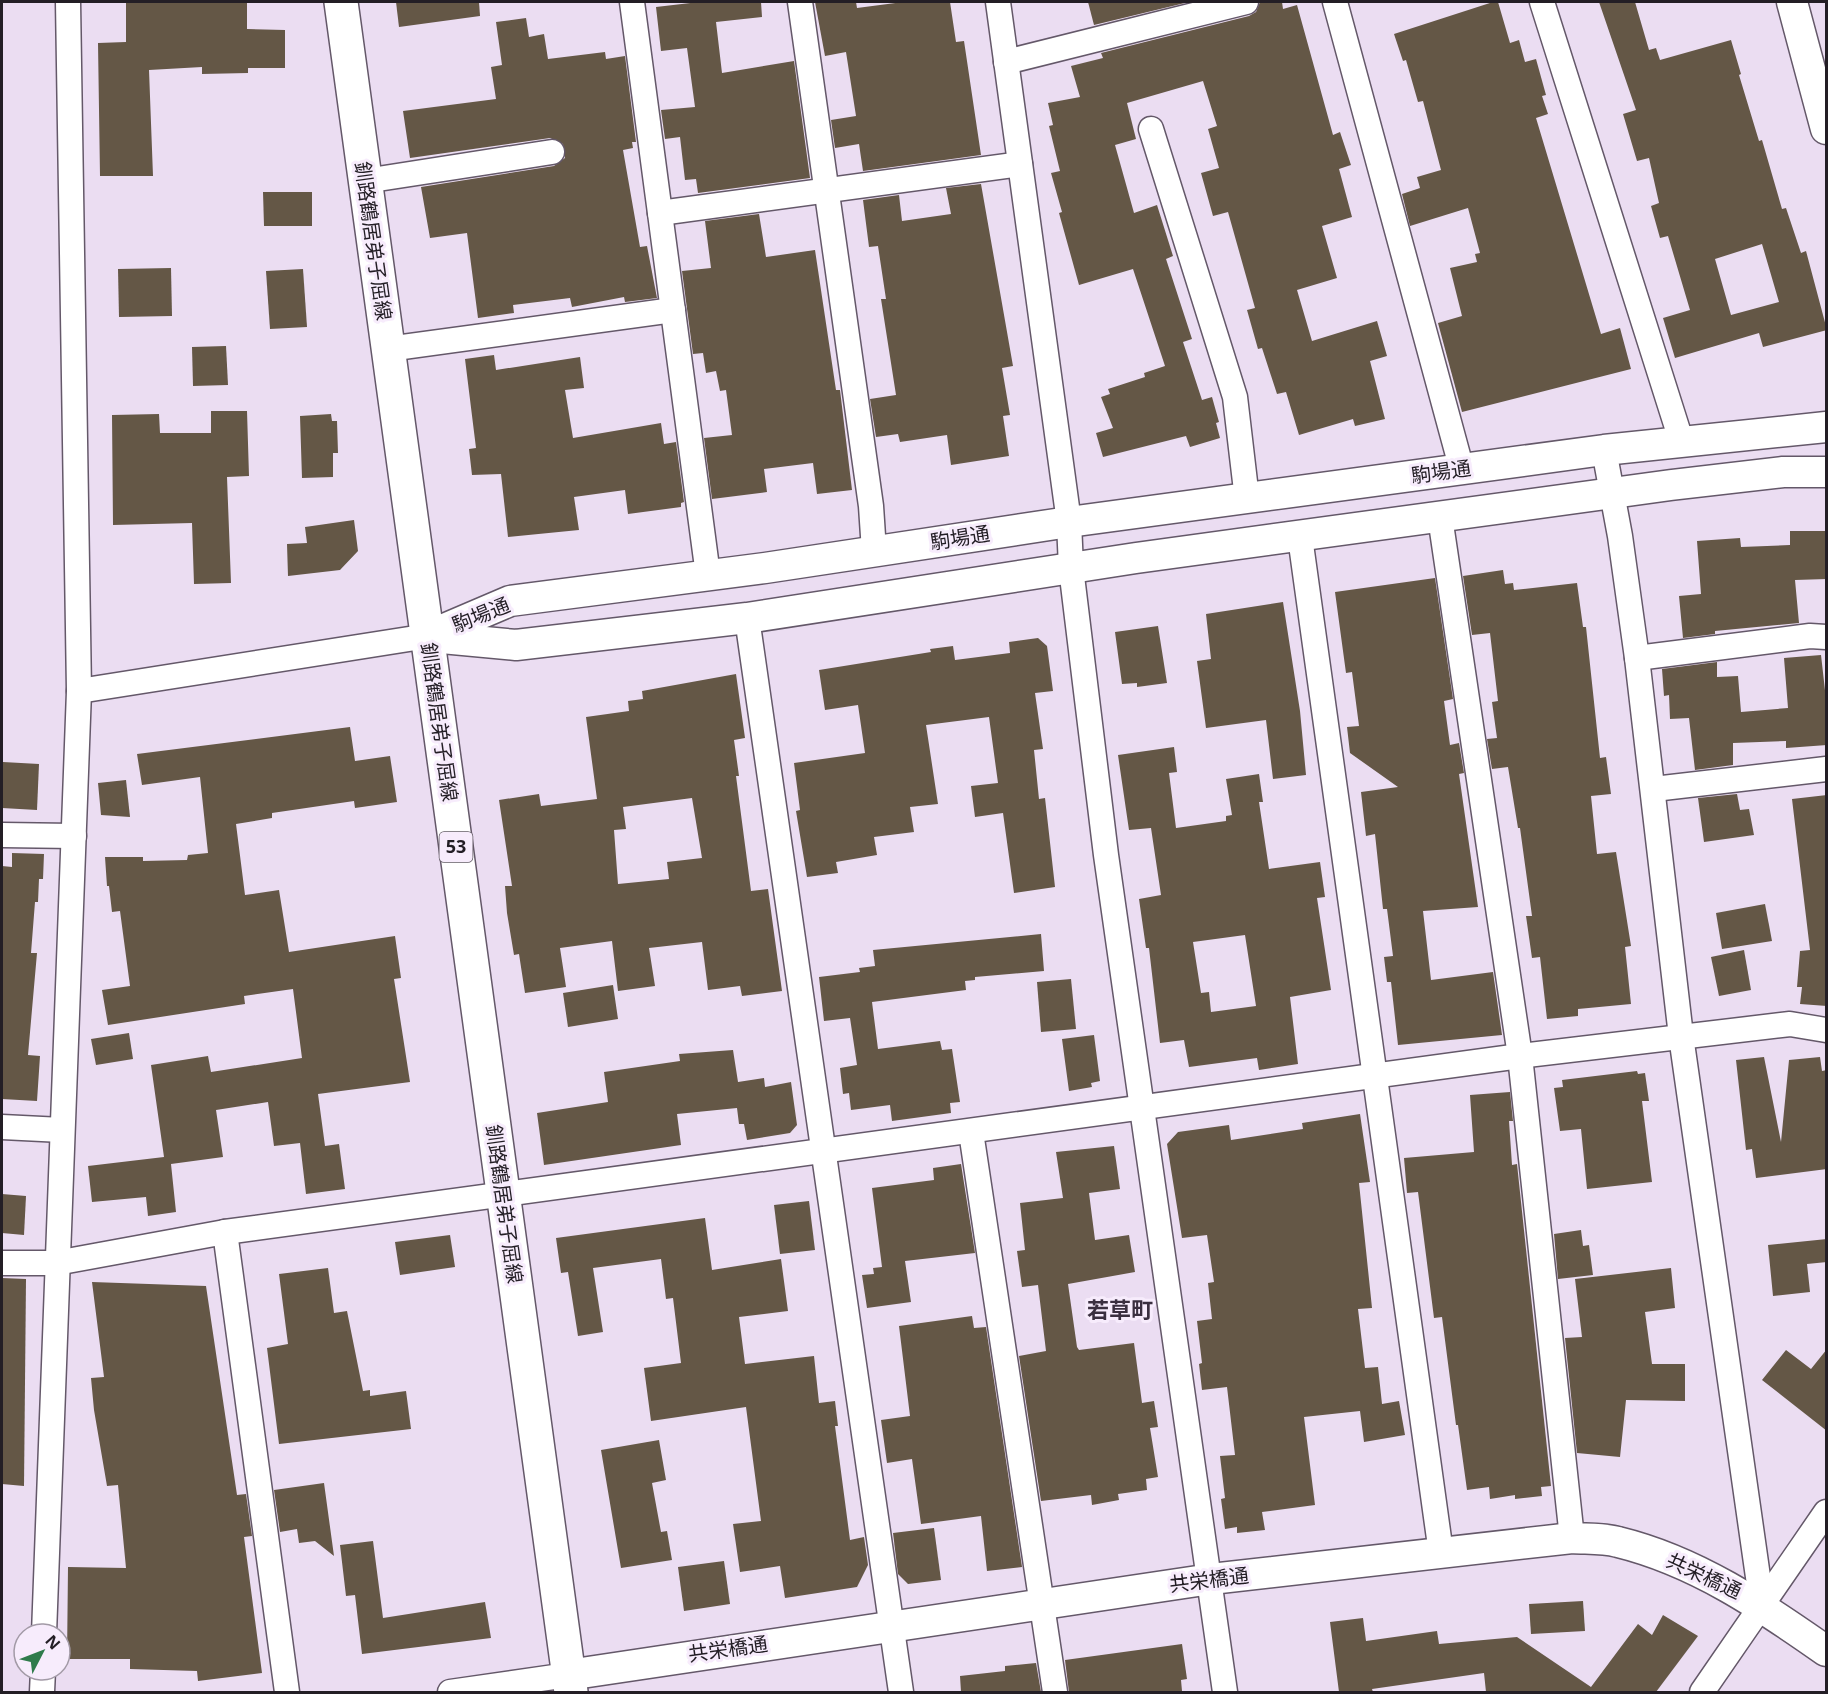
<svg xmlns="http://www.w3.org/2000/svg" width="1828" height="1694" font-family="'Noto Sans','Noto Sans JP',sans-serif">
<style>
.building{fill:#645746;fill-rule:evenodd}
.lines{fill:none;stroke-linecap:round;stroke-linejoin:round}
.minor-casing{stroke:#645869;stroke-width:27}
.tertiary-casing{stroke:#645869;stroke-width:33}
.primary-casing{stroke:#645869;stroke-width:36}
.minor{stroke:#fff;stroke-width:24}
.tertiary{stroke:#fff;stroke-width:30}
.primary{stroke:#fff;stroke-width:33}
.labels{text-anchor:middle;stroke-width:6;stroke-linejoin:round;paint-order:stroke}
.shield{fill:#f7ecfc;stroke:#635c66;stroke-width:1.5}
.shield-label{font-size:18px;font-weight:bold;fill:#231e25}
.street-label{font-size:20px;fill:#231e25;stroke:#f7ecfc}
.quarter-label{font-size:22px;font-weight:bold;fill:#3a2f3f;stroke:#f7ecfc}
</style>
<rect width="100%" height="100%" fill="#ebddf2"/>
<g class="building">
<path d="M 126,2 L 247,2 L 247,29 L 285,30 L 285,68 L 248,68 L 248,73 L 202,74 L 202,67 L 149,70 L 153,176 L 100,176 L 98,43 L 126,42 Z"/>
<path d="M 396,2 L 479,2 L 480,16 L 399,27 Z"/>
<path d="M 699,2 L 761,2 L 762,17 L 716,22 L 722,73 L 794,61 L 810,178 L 698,193 L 696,179 L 685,180 L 680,137 L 665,139 L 661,110 L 695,107 L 687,48 L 661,51 L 656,7 Z"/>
<path d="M 815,2 L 856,2 L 857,8 L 903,2 L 950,2 L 956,42 L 964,41 L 981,155 L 863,171 L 859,144 L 835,148 L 831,120 L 856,116 L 846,52 L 825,56 Z"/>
<path d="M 1088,2 L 1189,2 L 1094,25 Z"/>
<path d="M 1260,2 L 1282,2 L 1283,9 L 1297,5 L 1333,135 L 1340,132 L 1351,165 L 1339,169 L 1352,217 L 1322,226 L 1337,278 L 1297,290 L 1312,341 L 1377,321 L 1387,356 L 1370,361 L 1385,419 L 1355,426 L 1353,419 L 1299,435 L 1286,392 L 1277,394 L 1262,348 L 1258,349 L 1247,310 L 1255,308 L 1228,212 L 1213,216 L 1201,173 L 1219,168 L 1208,129 L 1217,126 L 1203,81 L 1127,103 L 1136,139 L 1115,145 L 1134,213 L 1157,205 L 1173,256 L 1166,259 L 1192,339 L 1183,342 L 1202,400 L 1212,397 L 1219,422 L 1216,423 L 1220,438 L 1190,447 L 1186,436 L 1103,457 L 1096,433 L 1113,428 L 1101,397 L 1110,394 L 1108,389 L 1145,377 L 1144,373 L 1165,366 L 1133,269 L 1079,285 L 1059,213 L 1062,212 L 1051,173 L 1060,171 L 1049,126 L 1053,125 L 1048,103 L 1080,97 L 1071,66 L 1103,58 L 1101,53 L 1249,16 L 1256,12 Z"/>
<path d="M 1493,2 L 1498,2 L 1510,43 L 1519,40 L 1525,62 L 1536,59 L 1546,95 L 1542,96 L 1548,114 L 1536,118 L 1601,334 L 1620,328 L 1631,369 L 1462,412 L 1438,323 L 1462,316 L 1450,268 L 1477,262 L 1475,254 L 1480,253 L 1468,208 L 1410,226 L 1402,194 L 1420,188 L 1417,177 L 1441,170 L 1423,101 L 1418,102 L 1406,60 L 1403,61 L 1394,34 Z"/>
<path d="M 1599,2 L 1635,2 L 1649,50 L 1656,48 L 1660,60 L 1731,40 L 1741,74 L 1739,75 L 1759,141 L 1762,140 L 1782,209 L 1786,208 L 1801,253 L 1806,251 L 1827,330 L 1763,347 L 1759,333 L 1675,358 L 1663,318 L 1690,310 L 1668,236 L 1660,238 L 1651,206 L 1659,203 L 1649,158 L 1637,161 L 1623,114 L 1636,110 ZM 1762,244 L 1779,302 L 1731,315 L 1715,259 Z"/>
<path d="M 526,18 L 529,37 L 544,34 L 548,59 L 605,52 L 606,59 L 625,56 L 636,142 L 632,142 L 633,148 L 623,150 L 640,247 L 647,246 L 657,298 L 625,302 L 624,297 L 572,307 L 570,298 L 513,305 L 514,313 L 478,318 L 467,233 L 430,238 L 421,187 L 554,166 L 565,158 L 563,144 L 550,138 L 410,158 L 403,111 L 496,99 L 491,67 L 502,65 L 496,22 Z"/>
<path d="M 981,184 L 1013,366 L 1002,368 L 1010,415 L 1003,416 L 1009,456 L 951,465 L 947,435 L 900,442 L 898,434 L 876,437 L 870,399 L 896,395 L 881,299 L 886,299 L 878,246 L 869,247 L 863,200 L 899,195 L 902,221 L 951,214 L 946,188 Z"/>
<path d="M 263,192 L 312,192 L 312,226 L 264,226 Z"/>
<path d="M 759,214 L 766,257 L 815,250 L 836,390 L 840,390 L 852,490 L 817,494 L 813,463 L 764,469 L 767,492 L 712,499 L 704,438 L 732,435 L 726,390 L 720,391 L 716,371 L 706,373 L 703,353 L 693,354 L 682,271 L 711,268 L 705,221 Z"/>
<path d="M 171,268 L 172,316 L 119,317 L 118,269 Z"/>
<path d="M 303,269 L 307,327 L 270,329 L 266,271 Z"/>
<path d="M 226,346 L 228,385 L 193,386 L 192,347 Z"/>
<path d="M 494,355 L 496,370 L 580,357 L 584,388 L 565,390 L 573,438 L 661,423 L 664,444 L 676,442 L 684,502 L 681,503 L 681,507 L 628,514 L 625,490 L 574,497 L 579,530 L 508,537 L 501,474 L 472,475 L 469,449 L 476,448 L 465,359 Z"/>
<path d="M 211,411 L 247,411 L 249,476 L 227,477 L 231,583 L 194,584 L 192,523 L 113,525 L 112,415 L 159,414 L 160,433 L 211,433 Z"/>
<path d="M 331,414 L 332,421 L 337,421 L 338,453 L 333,453 L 333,477 L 302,478 L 300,416 Z"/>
<path d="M 354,520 L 358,551 L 340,570 L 288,576 L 287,544 L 307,543 L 305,527 Z"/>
<path d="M 1790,531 L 1827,531 L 1827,579 L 1795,580 L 1799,623 L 1715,631 L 1715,634 L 1683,638 L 1679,596 L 1701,594 L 1697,541 L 1740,538 L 1741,547 L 1790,545 Z"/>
<path d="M 1503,570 L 1505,584 L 1513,583 L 1514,590 L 1577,583 L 1583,627 L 1586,627 L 1600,758 L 1606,757 L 1611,794 L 1591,796 L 1597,854 L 1616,852 L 1631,946 L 1625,947 L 1631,1004 L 1578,1009 L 1578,1016 L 1547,1019 L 1540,957 L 1532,958 L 1526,916 L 1532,916 L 1520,828 L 1518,828 L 1508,767 L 1492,769 L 1487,739 L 1497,738 L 1492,702 L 1498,701 L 1490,633 L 1472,635 L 1463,576 Z"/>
<path d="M 1435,578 L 1453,699 L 1444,701 L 1450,745 L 1459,743 L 1464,773 L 1459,774 L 1478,907 L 1423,911 L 1431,980 L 1493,972 L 1502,1035 L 1398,1045 L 1391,982 L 1387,982 L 1384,957 L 1393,956 L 1387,909 L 1383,909 L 1375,834 L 1366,836 L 1361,792 L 1398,787 L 1350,753 L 1347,727 L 1359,726 L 1352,672 L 1346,673 L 1335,592 Z"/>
<path d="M 1283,602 L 1300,711 L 1306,775 L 1273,779 L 1266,720 L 1206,728 L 1197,661 L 1211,659 L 1206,614 Z"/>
<path d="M 1158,626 L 1167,683 L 1137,687 L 1137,683 L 1122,684 L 1115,632 Z"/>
<path d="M 1038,638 L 1047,646 L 1053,691 L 1035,693 L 1043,749 L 1034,750 L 1039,799 L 1045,798 L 1055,887 L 1014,893 L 1003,813 L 975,817 L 971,786 L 998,783 L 989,717 L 926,725 L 938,804 L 910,807 L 914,832 L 874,837 L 877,855 L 836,862 L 838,873 L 807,877 L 796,811 L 800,810 L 794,763 L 865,753 L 858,705 L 825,710 L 819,670 L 931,652 L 930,649 L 953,646 L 955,660 L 1010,653 L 1009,642 Z"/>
<path d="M 1821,655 L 1827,708 L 1827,745 L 1786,748 L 1786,741 L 1733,743 L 1733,765 L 1695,770 L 1689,718 L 1670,719 L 1669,695 L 1664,696 L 1662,669 L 1717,662 L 1717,677 L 1738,676 L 1741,712 L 1788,708 L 1784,658 Z"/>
<path d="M 736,674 L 745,738 L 734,740 L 739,776 L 736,776 L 751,891 L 768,889 L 782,991 L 742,996 L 740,986 L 708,990 L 702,942 L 649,948 L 655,986 L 618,991 L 612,941 L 560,948 L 566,987 L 525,993 L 519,954 L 514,955 L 507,913 L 505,886 L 512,886 L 499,800 L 539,794 L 541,806 L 597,799 L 586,717 L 629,711 L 628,701 L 643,699 L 642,691 ZM 692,798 L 702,858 L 667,862 L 669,879 L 618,884 L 614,830 L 626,829 L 623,807 Z"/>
<path d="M 350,727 L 355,761 L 390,756 L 397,802 L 355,808 L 354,801 L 272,813 L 272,818 L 236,824 L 245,895 L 279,890 L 289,952 L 395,936 L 401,978 L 394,979 L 410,1082 L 318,1094 L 325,1146 L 339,1144 L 345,1189 L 306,1194 L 300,1143 L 274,1146 L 268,1102 L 216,1110 L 223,1157 L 171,1164 L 176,1212 L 148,1216 L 146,1197 L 92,1202 L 88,1166 L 164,1157 L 151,1065 L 208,1056 L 211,1072 L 302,1058 L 293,989 L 244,996 L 245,1004 L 108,1025 L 102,990 L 130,986 L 120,911 L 112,912 L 109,886 L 107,886 L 105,857 L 143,857 L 143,861 L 187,860 L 188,855 L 208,853 L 200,777 L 142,785 L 137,754 Z"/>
<path d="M 1174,747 L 1177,772 L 1169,773 L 1176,828 L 1226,821 L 1226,816 L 1232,815 L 1226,779 L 1259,774 L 1263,802 L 1259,802 L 1269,869 L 1320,862 L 1325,897 L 1317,898 L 1331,990 L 1290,997 L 1298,1064 L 1259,1070 L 1257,1058 L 1189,1067 L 1184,1040 L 1160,1043 L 1149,948 L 1146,948 L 1139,899 L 1161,895 L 1151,828 L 1129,830 L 1118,755 ZM 1245,935 L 1256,1006 L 1211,1012 L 1209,992 L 1201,993 L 1193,942 Z"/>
<path d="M 3,762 L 39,764 L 37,810 L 2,808 Z"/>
<path d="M 126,780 L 130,817 L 101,815 L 98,783 Z"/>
<path d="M 1737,794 L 1740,810 L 1749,809 L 1754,835 L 1704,842 L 1698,798 Z"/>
<path d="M 1827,795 L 1827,1006 L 1800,1004 L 1802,987 L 1797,987 L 1800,951 L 1810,950 L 1792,799 Z"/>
<path d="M 12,853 L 44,854 L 43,879 L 39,879 L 38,902 L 35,902 L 31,953 L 37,953 L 28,1055 L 40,1056 L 37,1101 L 2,1099 L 2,866 L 12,867 Z"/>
<path d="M 1765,904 L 1772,941 L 1722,949 L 1716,913 Z"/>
<path d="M 1041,934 L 1044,971 L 975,977 L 975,980 L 965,981 L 966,990 L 872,1002 L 878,1049 L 940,1041 L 942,1050 L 952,1049 L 960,1102 L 950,1103 L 951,1113 L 892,1121 L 890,1105 L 851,1110 L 849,1093 L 843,1094 L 840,1068 L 857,1065 L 850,1018 L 824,1021 L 819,977 L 860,972 L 859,968 L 875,966 L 873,950 Z"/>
<path d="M 1744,950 L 1751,990 L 1719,996 L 1711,957 Z"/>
<path d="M 1071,979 L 1076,1029 L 1041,1032 L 1037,982 Z"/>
<path d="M 613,985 L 618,1019 L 568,1027 L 563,993 Z"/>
<path d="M 129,1033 L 133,1059 L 96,1065 L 91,1039 Z"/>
<path d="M 1094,1035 L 1100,1081 L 1091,1083 L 1092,1087 L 1069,1091 L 1062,1039 Z"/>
<path d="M 733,1050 L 738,1082 L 764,1078 L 765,1087 L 791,1082 L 797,1125 L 790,1133 L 747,1140 L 744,1124 L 739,1124 L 737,1108 L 677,1114 L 681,1145 L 544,1165 L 537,1113 L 608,1102 L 604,1072 L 680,1061 L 679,1054 Z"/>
<path d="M 1764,1057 L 1781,1142 L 1789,1060 L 1820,1057 L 1822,1071 L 1827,1070 L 1827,1169 L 1756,1178 L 1752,1149 L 1746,1150 L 1736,1060 Z"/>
<path d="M 1637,1071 L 1638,1074 L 1645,1073 L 1649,1101 L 1642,1101 L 1652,1182 L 1587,1189 L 1581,1129 L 1560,1131 L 1554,1088 L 1563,1087 L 1562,1080 Z"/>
<path d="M 1510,1092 L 1513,1121 L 1509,1121 L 1512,1165 L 1517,1164 L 1551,1486 L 1541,1487 L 1542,1496 L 1515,1499 L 1515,1495 L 1490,1499 L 1489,1487 L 1467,1490 L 1458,1425 L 1456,1425 L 1442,1317 L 1434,1318 L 1418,1192 L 1407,1193 L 1404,1158 L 1474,1152 L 1470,1095 Z"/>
<path d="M 1360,1114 L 1370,1182 L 1359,1183 L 1372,1308 L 1358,1309 L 1365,1368 L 1378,1367 L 1382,1404 L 1399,1401 L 1405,1435 L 1364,1442 L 1360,1411 L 1304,1417 L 1315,1505 L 1262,1512 L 1265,1530 L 1237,1533 L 1237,1527 L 1225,1529 L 1221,1499 L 1225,1498 L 1220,1456 L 1235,1455 L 1227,1387 L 1202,1390 L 1199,1364 L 1202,1363 L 1197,1321 L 1212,1319 L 1208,1283 L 1214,1282 L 1207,1235 L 1182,1238 L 1167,1144 L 1178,1132 L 1229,1125 L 1231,1140 L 1303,1129 L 1302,1123 Z"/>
<path d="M 1114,1146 L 1120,1189 L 1089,1193 L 1095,1240 L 1129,1235 L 1135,1272 L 1068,1284 L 1077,1347 L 1079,1350 L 1134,1343 L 1142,1403 L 1154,1401 L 1158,1427 L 1150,1428 L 1158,1477 L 1146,1479 L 1147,1490 L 1118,1494 L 1119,1500 L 1092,1505 L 1091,1495 L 1041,1501 L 1019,1356 L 1046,1351 L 1038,1285 L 1022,1287 L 1017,1251 L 1025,1250 L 1020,1203 L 1063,1198 L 1056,1152 Z"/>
<path d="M 961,1164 L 975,1253 L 905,1261 L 911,1302 L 867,1308 L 862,1275 L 874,1274 L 873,1268 L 882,1267 L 872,1188 L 934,1180 L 933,1168 Z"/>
<path d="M 2,1194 L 26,1196 L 24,1235 L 2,1233 Z"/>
<path d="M 809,1201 L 815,1250 L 780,1254 L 774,1205 Z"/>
<path d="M 705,1218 L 712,1270 L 781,1259 L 788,1311 L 739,1317 L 745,1364 L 814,1356 L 819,1403 L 835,1401 L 838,1426 L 835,1426 L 850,1540 L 864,1537 L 868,1565 L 857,1587 L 785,1598 L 780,1566 L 740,1572 L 733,1524 L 761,1521 L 746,1407 L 651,1421 L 644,1368 L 681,1363 L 673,1298 L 666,1299 L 661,1259 L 593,1268 L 603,1332 L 578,1336 L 568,1272 L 561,1273 L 556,1238 Z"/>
<path d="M 1581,1230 L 1583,1246 L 1589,1245 L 1593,1275 L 1558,1279 L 1554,1234 Z"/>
<path d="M 450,1235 L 455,1267 L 400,1275 L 395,1242 Z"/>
<path d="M 1827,1239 L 1827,1262 L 1807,1264 L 1810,1292 L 1773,1296 L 1768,1245 Z"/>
<path d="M 328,1268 L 334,1313 L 347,1311 L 363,1391 L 370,1390 L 370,1396 L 406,1391 L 411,1429 L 279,1444 L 267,1348 L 288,1344 L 279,1274 Z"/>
<path d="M 1671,1268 L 1675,1308 L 1645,1312 L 1652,1364 L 1685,1364 L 1685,1401 L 1626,1400 L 1620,1457 L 1577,1453 L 1565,1338 L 1582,1337 L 1575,1279 Z"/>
<path d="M 2,1278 L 26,1279 L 24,1486 L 2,1484 Z"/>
<path d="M 92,1282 L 206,1286 L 237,1495 L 246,1494 L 252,1536 L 244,1537 L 262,1673 L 198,1681 L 197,1671 L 130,1669 L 130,1659 L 67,1659 L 68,1567 L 126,1568 L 118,1485 L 107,1486 L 94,1410 L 91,1378 L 104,1377 Z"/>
<path d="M 972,1316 L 974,1328 L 986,1327 L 1022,1567 L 987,1571 L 981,1516 L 921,1524 L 912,1459 L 887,1463 L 881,1420 L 910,1416 L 899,1326 Z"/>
<path d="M 1827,1349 L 1827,1431 L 1762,1380 L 1786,1350 L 1811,1369 Z"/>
<path d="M 659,1440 L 666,1480 L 652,1483 L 661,1532 L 667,1531 L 672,1560 L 621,1568 L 601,1450 Z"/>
<path d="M 324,1483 L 334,1556 L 315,1541 L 299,1543 L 297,1529 L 280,1532 L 274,1490 Z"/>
<path d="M 934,1528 L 941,1580 L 908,1584 L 898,1574 L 893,1533 Z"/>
<path d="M 373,1541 L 383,1618 L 485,1602 L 491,1638 L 362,1654 L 355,1595 L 346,1596 L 340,1545 Z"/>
<path d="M 724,1561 L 730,1604 L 684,1611 L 678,1567 Z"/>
<path d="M 1583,1601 L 1585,1631 L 1531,1634 L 1529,1604 Z"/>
<path d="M 1663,1615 L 1698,1636 L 1656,1692 L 1486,1692 L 1484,1673 L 1372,1689 L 1373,1692 L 1339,1692 L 1330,1622 L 1363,1618 L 1366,1641 L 1437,1631 L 1439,1644 L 1517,1637 L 1591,1687 L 1638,1624 L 1652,1635 Z"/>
<path d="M 1182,1644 L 1187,1679 L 1181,1680 L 1182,1691 L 1069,1692 L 1065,1660 Z"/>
<path d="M 1036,1663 L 1041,1692 L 961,1692 L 960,1676 L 1005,1671 L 1005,1666 Z"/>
</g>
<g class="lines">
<defs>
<g id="minor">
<path d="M 632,2 L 708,575"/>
<path d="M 800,2 L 871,506 L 874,551"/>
<path d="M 998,2 L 1069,522 L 1071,568 L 1106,855 L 1225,1692"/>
<path d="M 1335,2 L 1462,470"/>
<path d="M 1542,2 L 1681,440"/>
<path d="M 1006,62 L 1246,2"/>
<path d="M 1151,129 L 1235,397 L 1247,499"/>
<path d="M 365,181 L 552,152"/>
<path d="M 660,213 L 1020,164"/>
<path d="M 388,349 L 673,310"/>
<path d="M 1604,450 L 1620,536 L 1637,658 L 1681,1036 L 1762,1605"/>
<path d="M 1440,517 L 1520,1056 L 1572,1538"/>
<path d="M 1300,537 L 1441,1553"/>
<path d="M 747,618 L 901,1692"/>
<path d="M 1637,658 L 1810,636 L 1826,637"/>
<path d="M 79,691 L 428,636"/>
<path d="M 1654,789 L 1826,769"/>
<path d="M 2,835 L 74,836"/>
<path d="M 2,1127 L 62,1130"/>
<path d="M 971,1132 L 1055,1692"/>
<path d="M 225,1232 L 287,1692"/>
<path d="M 2,1263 L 56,1263 L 225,1232 L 1520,1056 L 1790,1024 L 1826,1030"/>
<path d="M 44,1634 L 79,691 L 68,2"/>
<path d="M 42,1692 L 43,1670"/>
<path d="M 450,1692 L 568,1675"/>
<path d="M 1702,1692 L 1826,1512"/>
</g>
<g id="tertiary">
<path d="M 1792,2 L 1826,129"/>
<path d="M 428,636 L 510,601 L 765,568 L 1069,522 L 1604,450 L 1826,427"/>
<path d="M 431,637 L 516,645 L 747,618 L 1136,558 L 1671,485 L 1783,472 L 1826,472"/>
<path d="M 568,1675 L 1211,1579 L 1572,1538 C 1587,1539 1604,1538 1618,1542 C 1696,1561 1762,1606 1826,1651"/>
</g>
<path id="primary" d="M 341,2 L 571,1692"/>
</defs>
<use href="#minor" class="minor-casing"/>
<use href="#tertiary" class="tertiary-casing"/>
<use href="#primary" class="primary-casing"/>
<use href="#minor" class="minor"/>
<use href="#tertiary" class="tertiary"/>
<use href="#primary" class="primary"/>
</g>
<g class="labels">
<rect class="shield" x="439.5" y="832" width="33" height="30" rx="4.5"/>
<g class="shield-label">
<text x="456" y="853">53</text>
</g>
<g class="street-label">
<text transform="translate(373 241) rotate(82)" y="7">釧路鶴居弟子屈線</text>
<text transform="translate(1441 472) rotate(-8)" y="7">駒場通</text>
<text transform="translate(960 538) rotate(-9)" y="7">駒場通</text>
<text transform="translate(481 615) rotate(-22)" y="7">駒場通</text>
<text transform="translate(439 722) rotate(82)" y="7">釧路鶴居弟子屈線</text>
<text transform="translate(504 1204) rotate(82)" y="7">釧路鶴居弟子屈線</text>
<text transform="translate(1704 1576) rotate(25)" y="7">共栄橋通</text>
<text transform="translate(1209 1580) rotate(-7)" y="7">共栄橋通</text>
<text transform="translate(728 1649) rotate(-8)" y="7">共栄橋通</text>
</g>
<g class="quarter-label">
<text x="1120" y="1318">若草町</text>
</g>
</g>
<rect width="1828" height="1694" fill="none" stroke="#231e25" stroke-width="6"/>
<g transform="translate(42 1652) rotate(48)"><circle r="28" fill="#f7ecfc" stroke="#a29aa6" stroke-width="1.5"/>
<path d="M0-4.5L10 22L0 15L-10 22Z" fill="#2f7b4b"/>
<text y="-9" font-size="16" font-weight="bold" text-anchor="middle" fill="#231e25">N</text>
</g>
</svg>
